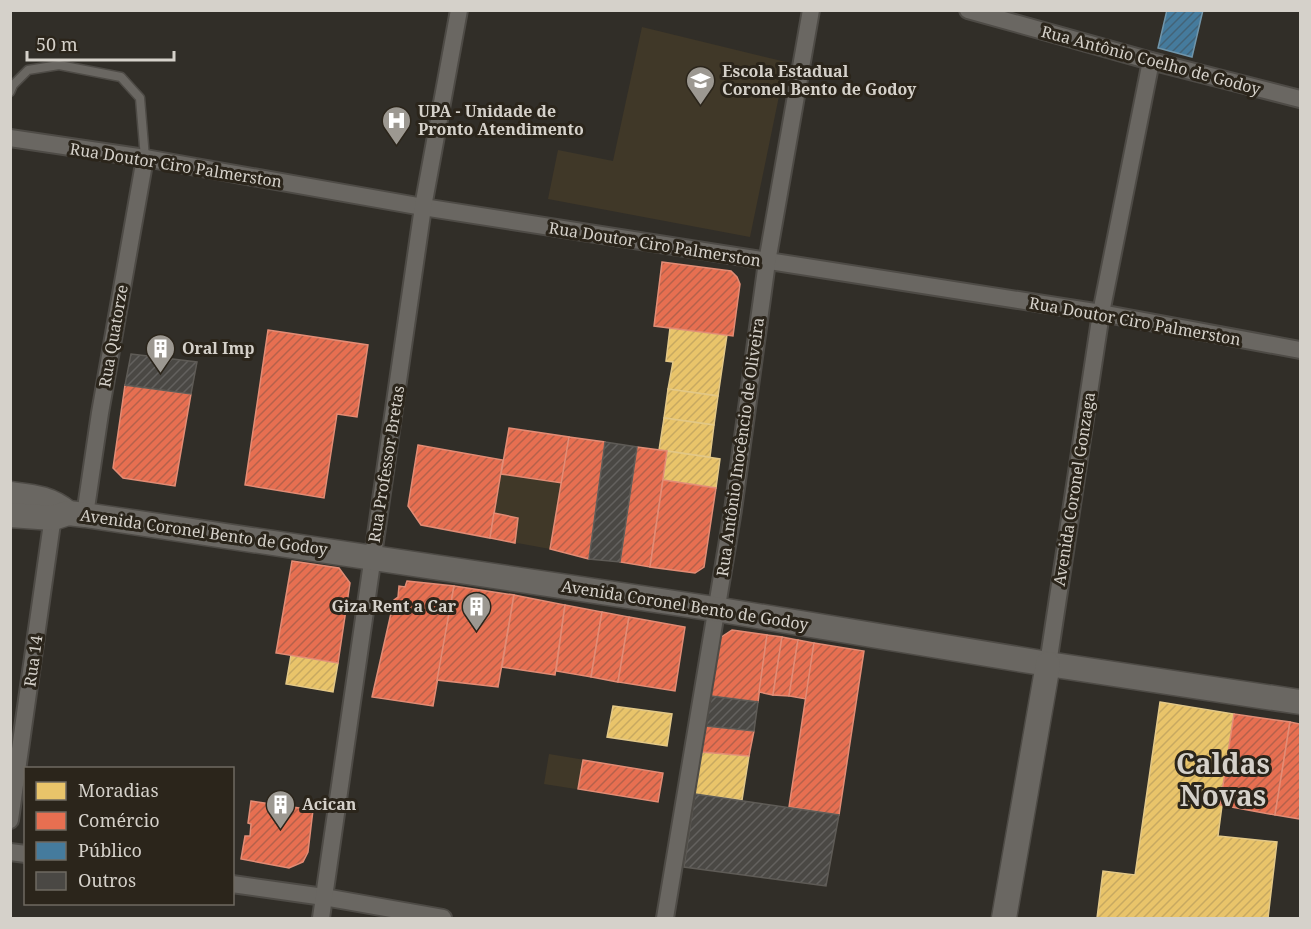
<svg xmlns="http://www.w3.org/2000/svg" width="1311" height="929" font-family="'Noto Serif',serif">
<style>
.built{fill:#403828}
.homes{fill:url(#homes-hatch);stroke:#e3c887;stroke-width:1.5}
.shops{fill:url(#shops-hatch);stroke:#e28c75;stroke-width:1.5}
.public{fill:url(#public-hatch);stroke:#7095aa;stroke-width:1.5}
.building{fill:url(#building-hatch);stroke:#5e5b56;stroke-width:1.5}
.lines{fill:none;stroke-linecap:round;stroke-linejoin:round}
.lane-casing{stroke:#4e4b46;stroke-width:11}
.street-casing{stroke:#4e4b46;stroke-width:20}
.secondary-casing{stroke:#4e4b46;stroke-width:27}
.lane{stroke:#6a6762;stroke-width:8}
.street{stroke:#6a6762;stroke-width:16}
.secondary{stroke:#6a6762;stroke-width:24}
.labels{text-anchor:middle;stroke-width:6;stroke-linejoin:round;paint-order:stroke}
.street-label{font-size:16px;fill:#d5d1ca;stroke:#2b251b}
.poi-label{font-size:16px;font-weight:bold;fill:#d5d1ca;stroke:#2b251b;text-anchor:start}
.town-label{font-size:28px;font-weight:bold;fill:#d5d1ca;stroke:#2b251b}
</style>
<defs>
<pattern id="homes-hatch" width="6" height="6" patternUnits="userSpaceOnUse" patternTransform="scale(1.5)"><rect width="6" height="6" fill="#e9c46a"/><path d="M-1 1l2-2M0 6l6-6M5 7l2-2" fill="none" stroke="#c7a961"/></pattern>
<pattern id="shops-hatch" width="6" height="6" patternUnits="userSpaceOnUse" patternTransform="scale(1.5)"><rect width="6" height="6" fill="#e76f51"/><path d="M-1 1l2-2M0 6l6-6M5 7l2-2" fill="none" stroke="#b5614b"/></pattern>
<pattern id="public-hatch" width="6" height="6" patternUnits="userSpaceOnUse" patternTransform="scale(1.5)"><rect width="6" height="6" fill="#457b9d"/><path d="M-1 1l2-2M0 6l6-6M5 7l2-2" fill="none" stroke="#436377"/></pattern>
<pattern id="building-hatch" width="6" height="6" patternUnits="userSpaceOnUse" patternTransform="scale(1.5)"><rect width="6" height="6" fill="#4a4844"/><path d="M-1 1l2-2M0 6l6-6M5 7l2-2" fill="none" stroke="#63615e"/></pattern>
</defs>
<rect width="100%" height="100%" fill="#312e28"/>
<g class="built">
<path d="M 642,27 L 786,62 L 750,237 L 548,199 L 558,150 L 613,161 Z"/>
<path d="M 509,428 L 569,437 L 550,549 L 490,538 Z"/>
<path d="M 549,754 L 663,773 L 658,802 L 544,784 Z"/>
</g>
<g class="homes">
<path d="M 670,328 L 727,335 L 718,396 L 668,389 L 673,362 L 666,361 Z"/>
<path d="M 668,389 L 718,396 L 714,425 L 664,418 Z"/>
<path d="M 664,418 L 714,425 L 710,457 L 659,450 Z"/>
<path d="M 667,451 L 720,459 L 716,488 L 663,480 Z"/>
<path d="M 291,655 L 338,663 L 333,692 L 286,684 Z"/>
<path d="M 1160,702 L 1234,714 L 1218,836 L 1277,842 L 1268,918 L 1097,918 L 1103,871 L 1135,875 Z"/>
<path d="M 613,706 L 672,714 L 667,746 L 607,737 Z"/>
<path d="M 702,752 L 749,756 L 742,800 L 695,794 Z"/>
</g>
<g class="shops">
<path d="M 662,262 L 731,271 L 737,277 L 740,284 L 733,336 L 654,326 Z"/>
<path d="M 268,330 L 368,345 L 357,417 L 337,414 L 324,498 L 245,485 Z"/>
<path d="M 125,385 L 191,394 L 175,486 L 123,478 L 113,468 Z"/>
<path d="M 509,428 L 569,437 L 562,483 L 501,474 Z"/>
<path d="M 569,437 L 605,442 L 589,559 L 550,549 Z"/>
<path d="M 418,445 L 503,460 L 490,538 L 421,525 L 408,506 Z"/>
<path d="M 637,447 L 667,451 L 650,567 L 620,562 Z"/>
<path d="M 663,480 L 716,488 L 704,567 L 695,573 L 650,567 Z"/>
<path d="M 494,513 L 518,518 L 515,543 L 490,538 Z"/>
<path d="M 292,561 L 339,568 L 350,583 L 338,663 L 276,653 Z"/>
<path d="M 407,581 L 454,586 L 433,706 L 372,697 L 394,600 L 398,597 L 399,586 L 405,587 Z"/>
<path d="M 454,586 L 514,595 L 498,687 L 437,680 Z"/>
<path d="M 514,595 L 565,605 L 555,675 L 502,667 Z"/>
<path d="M 565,605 L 602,612 L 591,677 L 556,671 Z"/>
<path d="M 602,612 L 629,617 L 618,682 L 591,677 Z"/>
<path d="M 629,617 L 685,627 L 675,691 L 618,682 Z"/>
<path d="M 732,630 L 767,635 L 758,702 L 711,696 L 720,638 Z"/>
<path d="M 767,635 L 782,637 L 773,695 L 759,692 Z"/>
<path d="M 782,637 L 798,640 L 789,696 L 773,695 Z"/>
<path d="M 798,640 L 814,643 L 806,699 L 789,696 Z"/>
<path d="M 814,643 L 864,651 L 839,815 L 789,807 Z"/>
<path d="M 1234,714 L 1290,722 L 1275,815 L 1220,805 Z"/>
<path d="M 1290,722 L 1300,724 L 1300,819 L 1275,815 Z"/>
<path d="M 706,726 L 754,731 L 749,756 L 702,752 Z"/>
<path d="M 583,760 L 663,773 L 658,802 L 578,789 Z"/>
<path d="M 251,801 L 313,810 L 308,852 L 303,862 L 289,868 L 241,859 L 245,836 L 250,836 L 251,824 L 248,823 Z"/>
</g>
<path class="public" d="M 1167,10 L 1203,10 L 1192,57 L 1158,48 Z"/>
<g class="building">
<path d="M 131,354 L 197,362 L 191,394 L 125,385 Z"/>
<path d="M 605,442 L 637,447 L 620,562 L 589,559 Z"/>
<path d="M 711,696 L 758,702 L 754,731 L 706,726 Z"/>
<path d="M 695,794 L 839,815 L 826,886 L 684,867 Z"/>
</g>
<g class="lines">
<defs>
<path id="lane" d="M 10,92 L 13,85 L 28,70 L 59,65 L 121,77 L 140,98 L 145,158"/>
<g id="street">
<path d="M 968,10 L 1151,61 L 1300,99"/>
<path d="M 10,138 L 145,158 L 423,207 L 1101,313 L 1300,350"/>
<path d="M 85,515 L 100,413 L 145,158"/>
<path d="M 1048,664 L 1101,313 L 1151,61"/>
<path d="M 10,820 L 54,509"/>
<path d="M 10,852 L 26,854"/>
<path d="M 232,884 L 324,897 L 443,918"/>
<path d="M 321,918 L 423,207 L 459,10"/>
<path d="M 665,918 L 733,510 L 767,262 L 811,10"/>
</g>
<g id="secondary">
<path d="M 10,494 C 34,497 50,498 68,513"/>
<path d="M 10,515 L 53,518 L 68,513 L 85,515 L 715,609 L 1048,664 L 1300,702"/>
<path d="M 1004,918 L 1048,664"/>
</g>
</defs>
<use href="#lane" class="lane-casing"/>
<use href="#street" class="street-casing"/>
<use href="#secondary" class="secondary-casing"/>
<use href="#lane" class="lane"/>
<use href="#street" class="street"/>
<use href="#secondary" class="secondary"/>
</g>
<defs>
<symbol id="school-pin" viewBox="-11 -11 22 30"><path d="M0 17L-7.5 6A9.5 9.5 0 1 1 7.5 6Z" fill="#9c9891" stroke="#2b251b"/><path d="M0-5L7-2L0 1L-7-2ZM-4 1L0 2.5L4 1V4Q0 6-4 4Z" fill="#fff"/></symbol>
<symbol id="hospital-pin" viewBox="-11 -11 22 30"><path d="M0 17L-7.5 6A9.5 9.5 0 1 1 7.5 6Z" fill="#9c9891" stroke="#2b251b"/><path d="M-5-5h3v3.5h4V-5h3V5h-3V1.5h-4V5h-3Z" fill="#fff"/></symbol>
<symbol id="building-pin" viewBox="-11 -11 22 30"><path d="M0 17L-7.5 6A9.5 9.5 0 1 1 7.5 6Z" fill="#9c9891" stroke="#2b251b"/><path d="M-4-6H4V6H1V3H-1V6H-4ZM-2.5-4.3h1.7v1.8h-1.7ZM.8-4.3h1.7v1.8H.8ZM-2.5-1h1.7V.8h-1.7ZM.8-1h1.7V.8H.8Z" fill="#fff"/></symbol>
</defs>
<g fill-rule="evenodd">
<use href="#school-pin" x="684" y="64" width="33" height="45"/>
<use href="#hospital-pin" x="380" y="104" width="33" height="45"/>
<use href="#building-pin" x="144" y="332" width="33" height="45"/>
<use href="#building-pin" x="460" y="590" width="33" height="45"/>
<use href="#building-pin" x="264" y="788" width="33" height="45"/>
</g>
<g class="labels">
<g class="street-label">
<text transform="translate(1151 60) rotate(15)" y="6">Rua Antônio Coelho de Godoy</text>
<text transform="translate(176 165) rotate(9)" y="6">Rua Doutor Ciro Palmerston</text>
<text transform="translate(655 244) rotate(9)" y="6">Rua Doutor Ciro Palmerston</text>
<text transform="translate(1135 321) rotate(10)" y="6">Rua Doutor Ciro Palmerston</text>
<text transform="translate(113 336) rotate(-80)" y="6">Rua Quatorze</text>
<text transform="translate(740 447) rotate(-82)" y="6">Rua Antônio Inocêncio de Oliveira</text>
<text transform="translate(386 464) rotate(-81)" y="6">Rua Professor Bretas</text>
<text transform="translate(1074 489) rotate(-81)" y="6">Avenida Coronel Gonzaga</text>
<text transform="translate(204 532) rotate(8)" y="6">Avenida Coronel Bento de Godoy</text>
<text transform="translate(685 605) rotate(9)" y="6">Avenida Coronel Bento de Godoy</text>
<text transform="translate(33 661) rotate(-82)" y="6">Rua 14</text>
</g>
<g class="poi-label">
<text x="722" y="77">Escola Estadual<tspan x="722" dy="18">Coronel Bento de Godoy</tspan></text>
<text x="418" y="117">UPA - Unidade de<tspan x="418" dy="18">Pronto Atendimento</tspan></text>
<text x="182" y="354">Oral Imp</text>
<text x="456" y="612" text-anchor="end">Giza Rent a Car</text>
<text x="302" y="810">Acican</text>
</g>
<g class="town-label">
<text x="1223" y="774">Caldas<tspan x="1223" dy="32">Novas</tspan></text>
</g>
</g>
<rect width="1311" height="929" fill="none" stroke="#d5d1ca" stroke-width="24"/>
<rect x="24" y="767" width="210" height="138" fill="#2b251b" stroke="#6f6a61" stroke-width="1.5"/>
<rect x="36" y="782" width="30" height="18" fill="#e9c46a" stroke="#6f6a61" stroke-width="1.5"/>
<text x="78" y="797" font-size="18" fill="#d5d1ca">Moradias</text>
<rect x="36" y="812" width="30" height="18" fill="#e76f51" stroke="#6f6a61" stroke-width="1.5"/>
<text x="78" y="827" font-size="18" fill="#d5d1ca">Comércio</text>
<rect x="36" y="842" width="30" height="18" fill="#457b9d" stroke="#6f6a61" stroke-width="1.5"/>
<text x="78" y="857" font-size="18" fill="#d5d1ca">Público</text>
<rect x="36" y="872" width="30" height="18" fill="#4a4844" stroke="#6f6a61" stroke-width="1.5"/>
<text x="78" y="887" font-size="18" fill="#d5d1ca">Outros</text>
<path d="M27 51v9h147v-9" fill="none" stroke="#d5d1ca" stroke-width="3"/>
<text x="36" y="51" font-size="18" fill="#d5d1ca" stroke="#2b251b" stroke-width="4.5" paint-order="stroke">50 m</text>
</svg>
